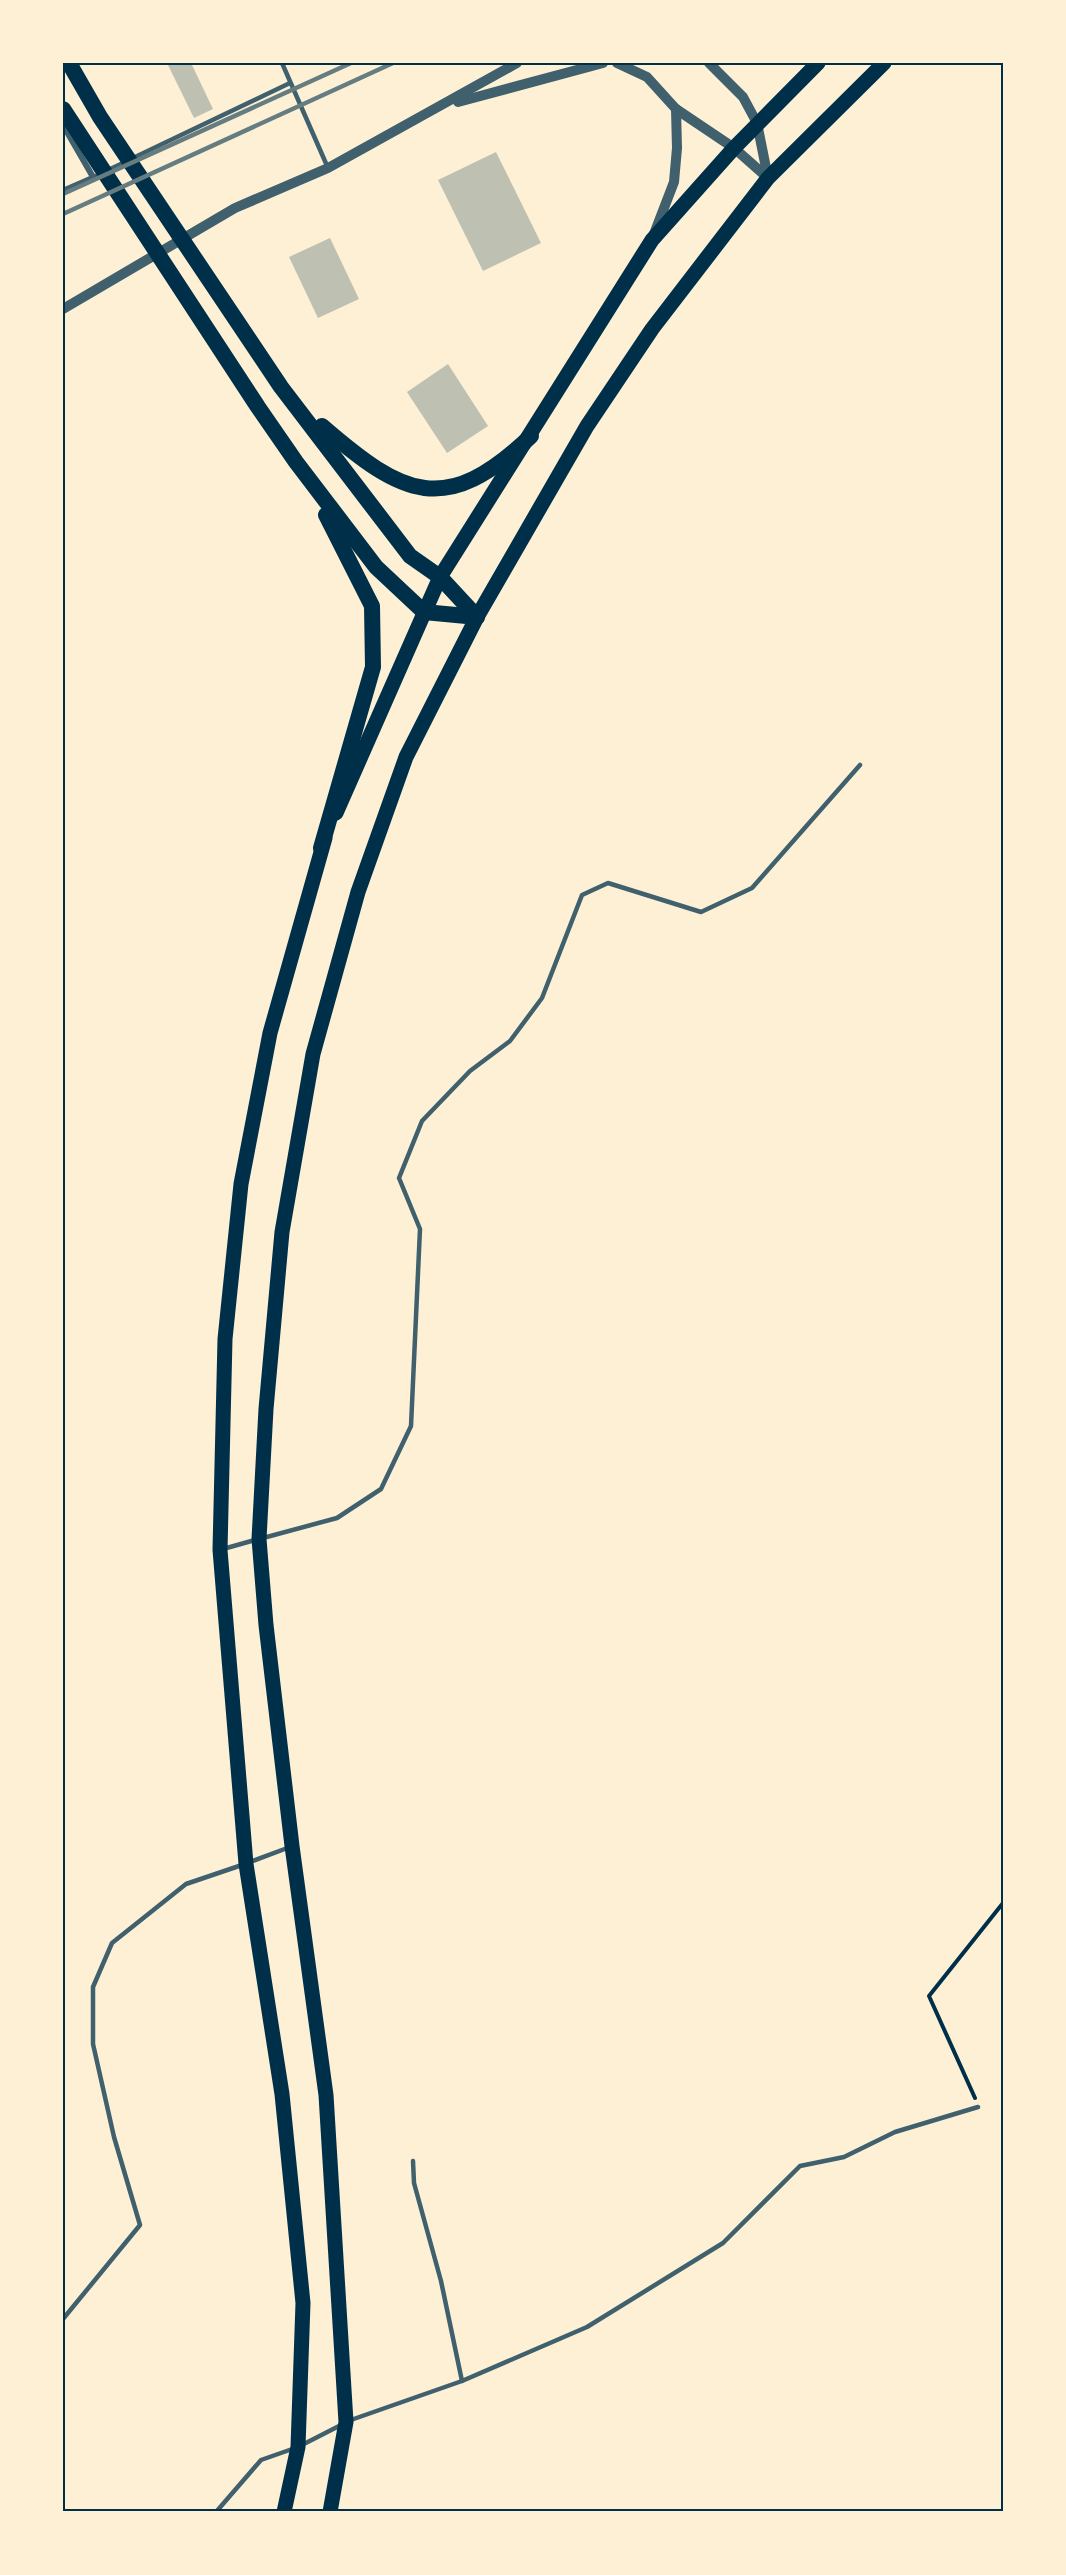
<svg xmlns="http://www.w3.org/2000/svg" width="1066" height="2575" font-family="'Noto Serif',serif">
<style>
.building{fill:#bec0b2}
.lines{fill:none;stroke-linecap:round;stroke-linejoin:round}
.path{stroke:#003049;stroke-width:4}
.service{stroke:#3f606c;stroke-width:4.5}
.minor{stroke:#3f606c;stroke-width:6}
.tertiary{stroke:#3f606c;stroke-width:10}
.primary{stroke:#003049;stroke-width:15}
.trunk{stroke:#003049;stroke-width:16}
.rail{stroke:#657d81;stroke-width:4.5}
.neatline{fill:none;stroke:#003049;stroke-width:2}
</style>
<rect width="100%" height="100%" fill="#fdf0d5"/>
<g class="building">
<path d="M 167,63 L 191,63 L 213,109 L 194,118 Z"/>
<path d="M 496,152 L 541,243 L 483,271 L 438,180 Z"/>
<path d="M 330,238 L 359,299 L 318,318 L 289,257 Z"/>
<path d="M 448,364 L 488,426 L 447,453 L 407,392 Z"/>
</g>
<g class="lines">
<path class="path" d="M 975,2098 L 929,1996 L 1003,1903"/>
<g class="service">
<path d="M 282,63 L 328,168"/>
<path d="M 133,158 L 290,83"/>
<path d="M 108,170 L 125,162"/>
<path d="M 63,190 L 95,176"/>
<path d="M 263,1538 L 337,1518 L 381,1489 L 411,1426 L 420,1229 L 399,1178 L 422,1121 L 470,1071 L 510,1041 L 542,998 L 582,895 L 608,883 L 701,912 L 752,888 L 860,765"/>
<path d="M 223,1549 L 255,1540"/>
<path d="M 250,1862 L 290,1847"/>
<path d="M 413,2161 L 414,2183 L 441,2281 L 462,2381"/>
<path d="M 63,2319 L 140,2225 L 114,2137 L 93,2044 L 93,1987 L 112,1943 L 186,1884 L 242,1865"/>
<path d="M 348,2421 L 462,2381 L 587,2327 L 723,2243 L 800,2166 L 844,2157 L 895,2132 L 978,2107"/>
<path d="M 216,2512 L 261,2460 L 298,2447 L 341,2425"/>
</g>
<path class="minor" d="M 63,125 L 93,177"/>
<g class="tertiary">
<path d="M 617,63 L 647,77 L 676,109 L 734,148 L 768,178"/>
<path d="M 709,63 L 743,97 L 757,123 L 768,178"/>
<path d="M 458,102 L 603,63"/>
<path d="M 654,234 L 674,182 L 677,148 L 676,109"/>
<path d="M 63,309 L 235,208 L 328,168 L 517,63"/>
</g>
<g class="primary">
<path d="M 336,813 L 440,577 L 652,240 L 734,148 L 818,63"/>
<path d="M 284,2512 L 298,2447 L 303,2303 L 282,2094 L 246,1864 L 220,1550 L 225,1339 L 241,1184 L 270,1033 L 325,838"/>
<path d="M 330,2512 L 346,2422 L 326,2095 L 292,1846 L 266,1625 L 259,1539 L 266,1409 L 282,1232 L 313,1054 L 358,892 L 406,757 L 477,617 L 587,426 L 652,329 L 768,178 L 884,63"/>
</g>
<g class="trunk">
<path d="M 69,63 L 100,117 L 281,387 L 410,556 L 440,577 L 477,617"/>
<path d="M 63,109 L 258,407 L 296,462 L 376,567 L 424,612 L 477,617"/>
<path d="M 322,426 C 403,496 445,518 531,436"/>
<path d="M 321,848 L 373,667 L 372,606 L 326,515"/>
</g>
<g class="rail">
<path d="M 63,194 L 351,63"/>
<path d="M 63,214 L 393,63"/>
</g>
</g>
<rect width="1066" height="2575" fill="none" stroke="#fdf0d5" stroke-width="129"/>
<rect x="64" y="64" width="938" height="2446" class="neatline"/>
</svg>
